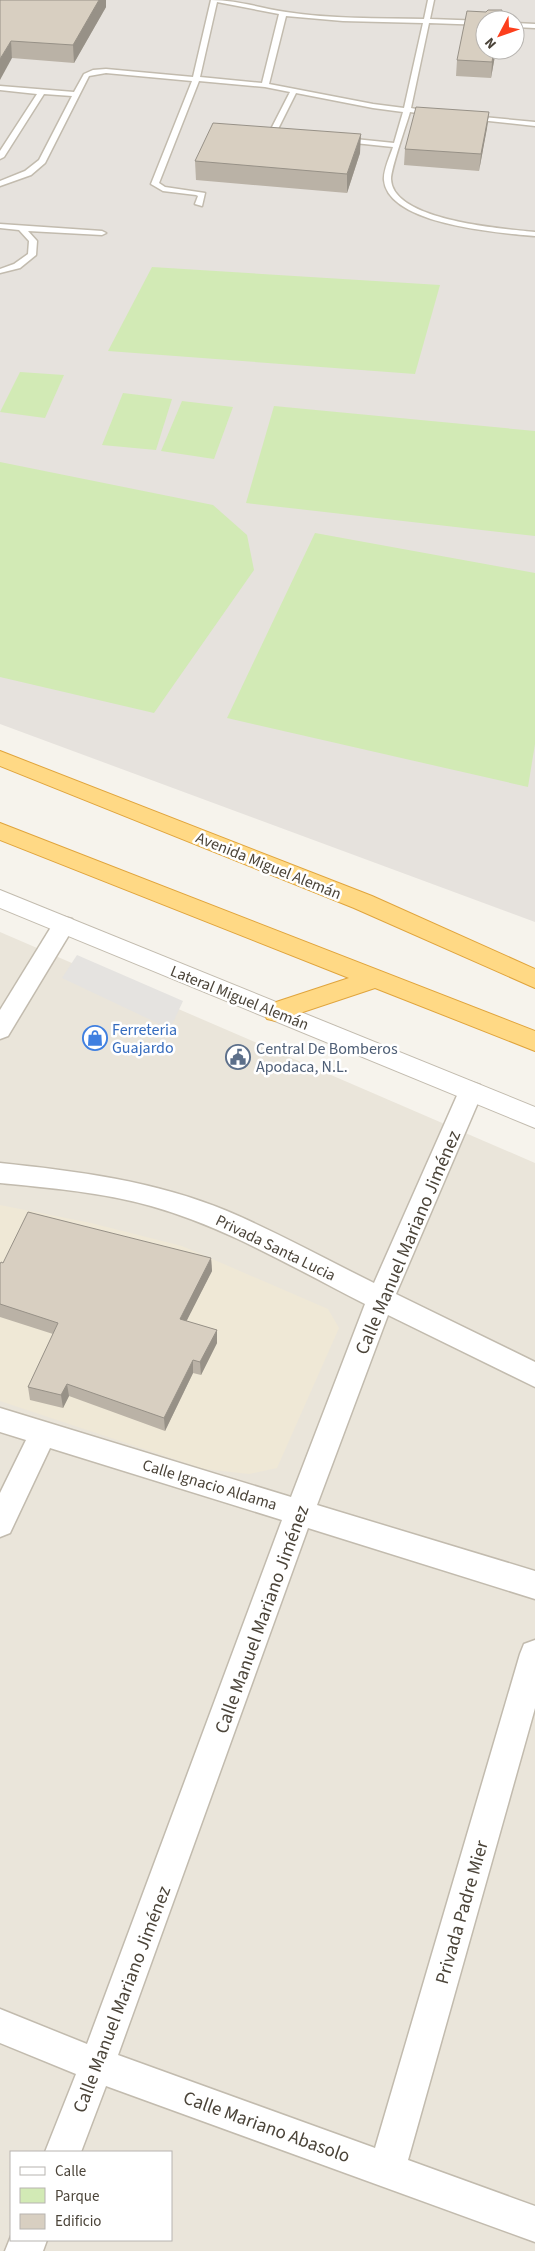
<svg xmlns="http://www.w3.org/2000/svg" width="535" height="2251" font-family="'Source Sans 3',sans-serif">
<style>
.residential{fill:#eae5da;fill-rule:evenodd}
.industrial{fill:#e6e2dd;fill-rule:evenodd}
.education{fill:#efe8d6}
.green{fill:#d2eab5}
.parking{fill:#e5e3e0}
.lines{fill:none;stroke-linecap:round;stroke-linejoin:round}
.service-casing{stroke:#c2bbae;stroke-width:3}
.minor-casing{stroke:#c2bbae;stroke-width:3}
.tertiary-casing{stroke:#c2bbae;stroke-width:2}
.trunk-casing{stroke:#e0a43c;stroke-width:2}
.service{fill:#fff;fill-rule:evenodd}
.minor{fill:#fff;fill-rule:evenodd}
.tertiary{fill:#fff;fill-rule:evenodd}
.trunk{fill:#ffd985;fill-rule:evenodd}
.wall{fill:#bab2a6}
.shaded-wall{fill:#979187}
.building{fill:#d8cfc1;stroke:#979187}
.labels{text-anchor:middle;stroke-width:5;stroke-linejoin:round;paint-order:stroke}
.street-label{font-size:16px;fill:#4b4439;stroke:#fff}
.shop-label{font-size:16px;fill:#366cbe;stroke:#fff;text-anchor:start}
.service-label{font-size:16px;fill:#4e5e75;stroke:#fff;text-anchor:start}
.near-street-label{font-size:19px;fill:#4b4439;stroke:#fff}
</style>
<rect width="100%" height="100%" fill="#f6f3ec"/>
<path class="residential" d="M 0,932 L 535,1163 L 535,2251 L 0,2251 ZM 11,2152 L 171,2152 L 171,2240 L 11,2240 Z"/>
<path class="industrial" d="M 0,0 L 535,0 L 535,922 L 0,724 ZM 485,20 L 515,20 L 515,50 L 485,50 Z"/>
<path class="education" d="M 0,1205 L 91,1223 L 182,1246 L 328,1309 L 339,1328 L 277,1468 L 249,1474 L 204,1469 L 0,1401 Z"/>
<g class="green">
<path d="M 152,267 L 440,285 L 415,374 L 108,351 Z"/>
<path d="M 20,372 L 64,375 L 45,418 L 0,412 Z"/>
<path d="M 123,393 L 172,399 L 156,450 L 102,445 Z"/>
<path d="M 182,401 L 233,407 L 214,459 L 161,451 Z"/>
<path d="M 274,406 L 535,431 L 535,536 L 246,503 Z"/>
<path d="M 0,462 L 213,505 L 247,535 L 254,570 L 154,713 L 0,677 Z"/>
<path d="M 315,533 L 535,573 L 535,744 L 528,787 L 227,718 Z"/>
</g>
<path class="parking" d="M 77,955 L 183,1001 L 170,1029 L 62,978 Z"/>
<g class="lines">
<defs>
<g id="service">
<path d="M 211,0 C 236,0 261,8 286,12 C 331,19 378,18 424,19 L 428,0 L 434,0 L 430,19 L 485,21 L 485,25 L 429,23 L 411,108 L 436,113 L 432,115 L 410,112 C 406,126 391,168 391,179 C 392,221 505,229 535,232 L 535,236 C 501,233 388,225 384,180 C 383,171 390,156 393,147 L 345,142 L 341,140 L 345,138 L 394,143 L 403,112 L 373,108 L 296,93 L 277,131 L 287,134 C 283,137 273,136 269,133 L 290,92 L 265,87 L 199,81 L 159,183 L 165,187 L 205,193 L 202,206 L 195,204 L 198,196 L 196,195 L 163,191 L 151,184 L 192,81 L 106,73 L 89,76 L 45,163 L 31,175 L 0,186 L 0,181 L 25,171 L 39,160 L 72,96 L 44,94 L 4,157 L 0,159 L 0,151 L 37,94 L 0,90 L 0,86 L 74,92 L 84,74 L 93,70 L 106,69 L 193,77 ZM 217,2 L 279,14 L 262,83 L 200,77 ZM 286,16 L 343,21 L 423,23 L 404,108 L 373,104 L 269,84 Z"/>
<path d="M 515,23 L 535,24 L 535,28 L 515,27 Z"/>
<path d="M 472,116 L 535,122 L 535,126 L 470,119 L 468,118 Z"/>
<path d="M 0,224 L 102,231 L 106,233 L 102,235 L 28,231 L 37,241 L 36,255 L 20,268 L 0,273 L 0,269 L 14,264 L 28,254 L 29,241 L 19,230 L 0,228 Z"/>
</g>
<g id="minor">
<path d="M 64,917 L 72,919 L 75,925 L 8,1036 L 0,1039 L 0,1010 L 56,919 Z"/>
<path d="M 471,1082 L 480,1085 L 483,1091 L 396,1294 L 535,1362 L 535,1387 L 388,1315 L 317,1505 L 535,1571 L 535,1599 L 308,1528 L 118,2055 L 375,2148 L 520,1654 L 524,1644 L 535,1640 L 535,1708 L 408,2160 L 535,2206 L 535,2242 L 106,2086 L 81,2152 L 45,2152 L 76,2074 L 0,2043 L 0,2009 L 87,2044 L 282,1520 L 50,1448 L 10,1533 L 0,1537 L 0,1493 L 26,1440 L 0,1432 L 0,1408 L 291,1497 L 365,1304 C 296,1269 226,1227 151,1206 C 102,1192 50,1188 0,1183 L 0,1163 C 77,1171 155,1181 227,1211 C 277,1232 325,1259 374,1283 L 459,1091 L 462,1085 Z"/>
<path d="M 11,2236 L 11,2240 L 47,2240 L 43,2251 L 5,2251 Z"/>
</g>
<path id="tertiary" d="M 0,890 L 535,1107 L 535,1128 L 0,908 Z"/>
<g id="trunk">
<path d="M 0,751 L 372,896 L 535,969 L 535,988 L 354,908 L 0,766 Z"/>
<path d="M 0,823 L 535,1031 L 535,1051 L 375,988 L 276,1021 L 267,1019 L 263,1012 L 267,1005 L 349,978 L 0,840 Z"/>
</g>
</defs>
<use href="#service" class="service-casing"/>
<use href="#minor" class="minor-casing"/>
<use href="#tertiary" class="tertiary-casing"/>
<use href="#trunk" class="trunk-casing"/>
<use href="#service" class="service"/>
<use href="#minor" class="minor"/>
<use href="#tertiary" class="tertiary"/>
<use href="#trunk" class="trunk"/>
</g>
<g class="wall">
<path d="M 0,0 L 106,0 L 106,7 L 74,63 L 12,58 Z"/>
<path d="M 502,10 L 501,20 L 485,20 L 496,50 L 491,78 L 456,76 L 457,60 L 486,12 Z"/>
<path d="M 489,112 L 487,128 L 479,171 L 404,165 L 405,149 Z"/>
<path d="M 360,153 L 347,193 L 196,180 L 195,161 Z"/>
<path d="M 211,1258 L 212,1271 L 186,1321 L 217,1330 L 217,1343 L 201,1375 L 193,1373 L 165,1431 L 69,1396 L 63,1408 L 30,1400 L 28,1387 L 53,1334 L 0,1317 L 0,1264 Z"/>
</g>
<g class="shaded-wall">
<path d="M 99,0 L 106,0 L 106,7 L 74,63 L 73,45 Z"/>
<path d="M 11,41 L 12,58 L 0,80 L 0,59 Z"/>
<path d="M 494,50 L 496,50 L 491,78 L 492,62 Z"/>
<path d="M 489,112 L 487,128 L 479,171 L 481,154 Z"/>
<path d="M 361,134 L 360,153 L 347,193 L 347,174 Z"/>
<path d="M 211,1258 L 212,1271 L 181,1332 L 180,1319 Z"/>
<path d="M 217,1330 L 217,1343 L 201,1375 L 200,1362 Z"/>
<path d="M 193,1360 L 193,1373 L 165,1431 L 164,1418 Z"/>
<path d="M 67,1384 L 69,1396 L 63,1408 L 61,1395 Z"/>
</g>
<g class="building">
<path d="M 0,0 L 99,0 L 73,45 L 11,41 L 0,59 Z"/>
<path d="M 488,10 L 502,10 L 500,20 L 485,20 L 485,50 L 494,50 L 492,62 L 457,60 L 467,11 L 486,12 Z"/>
<path d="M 416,107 L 489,112 L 481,154 L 405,149 Z"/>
<path d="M 213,123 L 361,134 L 347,174 L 195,161 Z"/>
<path d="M 28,1212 L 211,1258 L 180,1319 L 217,1330 L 200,1362 L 193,1360 L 164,1418 L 67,1384 L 61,1395 L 28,1387 L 58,1323 L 0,1304 L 0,1264 L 1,1262 L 3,1263 Z"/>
</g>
<defs>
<symbol id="shop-ring" viewBox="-11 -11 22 22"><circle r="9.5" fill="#fff" stroke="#3f7fe0" stroke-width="1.5"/><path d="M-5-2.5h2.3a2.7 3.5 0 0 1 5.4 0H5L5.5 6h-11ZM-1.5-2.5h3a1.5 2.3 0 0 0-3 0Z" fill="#3f7fe0"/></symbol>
<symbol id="civic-ring" viewBox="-11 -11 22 22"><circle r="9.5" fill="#fff" stroke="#5c6f8a" stroke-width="1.5"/><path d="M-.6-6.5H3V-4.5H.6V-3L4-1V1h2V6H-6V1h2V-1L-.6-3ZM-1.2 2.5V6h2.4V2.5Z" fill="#5c6f8a"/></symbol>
</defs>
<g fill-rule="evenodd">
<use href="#shop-ring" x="81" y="1024" width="28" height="28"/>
<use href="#civic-ring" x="224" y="1043" width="28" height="28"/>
</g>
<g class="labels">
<g class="street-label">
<text transform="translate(269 865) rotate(22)" y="6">Avenida Miguel Alemán</text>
<text transform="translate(240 997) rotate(22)" y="6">Lateral Miguel Alemán</text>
<text transform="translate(276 1247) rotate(26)" y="6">Privada Santa Lucia</text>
<text transform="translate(210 1484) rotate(17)" y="6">Calle Ignacio Aldama</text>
</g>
<g class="shop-label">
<text x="112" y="1035">Ferreteria<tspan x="112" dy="18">Guajardo</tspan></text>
</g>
<g class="service-label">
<text x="256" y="1054">Central De Bomberos<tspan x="256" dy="18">Apodaca, N.L.</tspan></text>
</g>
<g class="near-street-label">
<text transform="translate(407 1242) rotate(-67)" y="7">Calle Manuel Mariano Jiménez</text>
<text transform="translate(261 1619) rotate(-70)" y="7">Calle Manuel Mariano Jiménez</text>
<text transform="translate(461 1912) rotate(-74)" y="7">Privada Padre Mier</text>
<text transform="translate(121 1999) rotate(-69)" y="7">Calle Manuel Mariano Jiménez</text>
<text transform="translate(267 2126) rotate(20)" y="7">Calle Mariano Abasolo</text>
</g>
</g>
<rect x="10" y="2151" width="162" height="90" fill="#ffffff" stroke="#b7b4b0"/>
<rect x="20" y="2167" width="25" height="8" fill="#ffffff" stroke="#b7b4b0"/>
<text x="55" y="2176" font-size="15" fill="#4b4439">Calle</text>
<rect x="20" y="2188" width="25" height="15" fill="#d2eab5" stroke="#b7b4b0"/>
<text x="55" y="2201" font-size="15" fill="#4b4439">Parque</text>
<rect x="20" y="2214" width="25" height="15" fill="#d8cfc1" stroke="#b7b4b0"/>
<text x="55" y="2226" font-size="15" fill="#4b4439">Edificio</text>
<g transform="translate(500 35) rotate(229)"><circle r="24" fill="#ffffff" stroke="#b7b4b0"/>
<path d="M0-4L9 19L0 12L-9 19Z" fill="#fc3f1d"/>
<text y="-8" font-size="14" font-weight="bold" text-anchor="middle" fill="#4b4439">N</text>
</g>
</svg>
